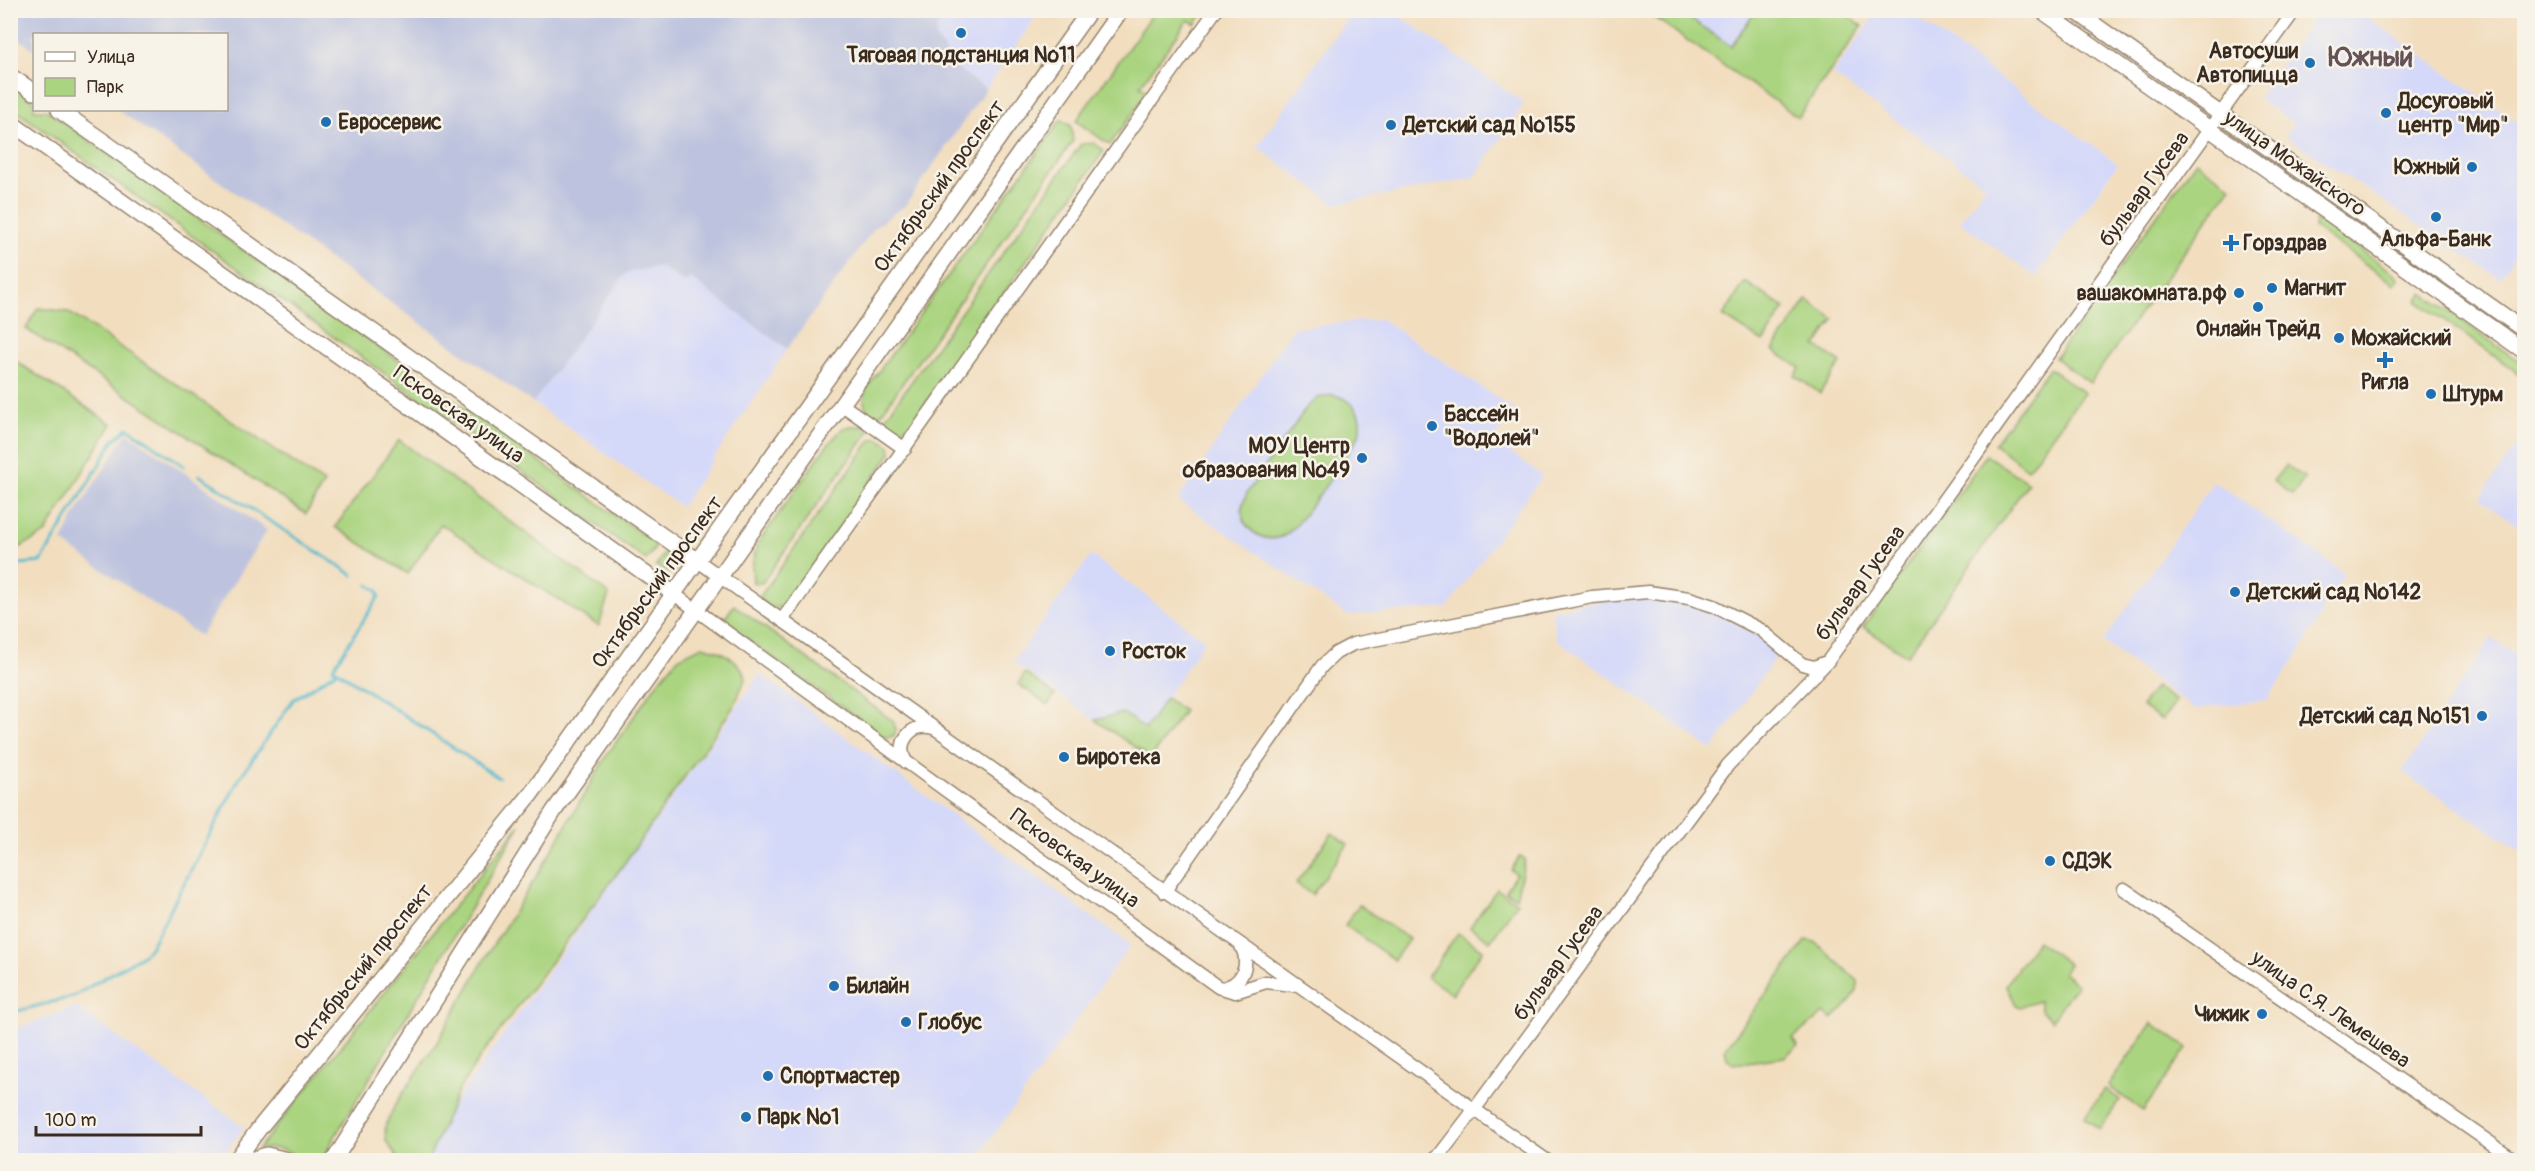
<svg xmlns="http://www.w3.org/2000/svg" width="2535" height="1171" font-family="Pangolin,sans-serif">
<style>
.built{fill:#d4d8f9}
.industrial{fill:#bdc3de}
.green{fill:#aad480;stroke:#727f4f;stroke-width:1.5}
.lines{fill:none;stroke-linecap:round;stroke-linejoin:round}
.stream{stroke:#4eb8cc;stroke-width:3}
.minor-casing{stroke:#96846e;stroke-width:15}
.major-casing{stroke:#96846e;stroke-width:18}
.minor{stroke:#fff;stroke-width:12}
.major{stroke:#fff;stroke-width:15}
.poi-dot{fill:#1f6fb2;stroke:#f7f3e8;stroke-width:2}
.labels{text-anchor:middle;stroke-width:5;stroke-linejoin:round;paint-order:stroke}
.poi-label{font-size:21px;font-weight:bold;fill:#3b2a1e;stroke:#f7f3e8;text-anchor:start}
.street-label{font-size:21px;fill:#3b2a1e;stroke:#f7f3e8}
.district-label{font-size:27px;font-weight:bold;fill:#655258;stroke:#f7f3e8}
</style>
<rect width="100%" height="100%" fill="#f7f3e8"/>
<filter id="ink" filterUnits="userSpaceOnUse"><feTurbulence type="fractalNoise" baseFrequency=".0167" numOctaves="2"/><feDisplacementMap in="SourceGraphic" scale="12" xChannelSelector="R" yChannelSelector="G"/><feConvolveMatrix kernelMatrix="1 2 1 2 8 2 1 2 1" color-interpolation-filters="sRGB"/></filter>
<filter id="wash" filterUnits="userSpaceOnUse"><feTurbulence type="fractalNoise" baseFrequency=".008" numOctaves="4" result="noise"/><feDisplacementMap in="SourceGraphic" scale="24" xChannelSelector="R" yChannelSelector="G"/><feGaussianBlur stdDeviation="1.35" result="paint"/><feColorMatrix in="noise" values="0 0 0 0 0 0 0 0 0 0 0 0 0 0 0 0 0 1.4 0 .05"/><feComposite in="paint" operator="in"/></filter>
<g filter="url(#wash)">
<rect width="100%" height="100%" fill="#f2debf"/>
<g class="built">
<path d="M 2319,10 L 2358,11 L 2524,127 L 2524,241 L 2500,279 L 2286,136 L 2294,123 L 2258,99 Z"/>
<path d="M 950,11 L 1040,11 L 986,89 L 956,68 L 936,38 L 937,27 Z"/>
<path d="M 1352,11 L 1393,11 L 1524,103 L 1474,178 L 1335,204 L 1257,147 Z"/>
<path d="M 1679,11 L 1756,11 L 1731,46 Z"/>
<path d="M 1878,11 L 1908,11 L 2118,164 L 2036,277 L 1960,222 L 1986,186 L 1832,74 Z"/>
<path d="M 660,266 L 683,283 L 689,277 L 787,349 L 681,507 L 533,403 L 626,273 Z"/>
<path d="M 1381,319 L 1514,409 L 1494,440 L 1542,476 L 1447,608 L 1347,615 L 1178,500 L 1293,328 Z"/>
<path d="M 2524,435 L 2524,530 L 2480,498 Z"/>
<path d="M 2214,481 L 2344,573 L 2301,650 L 2267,700 L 2195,709 L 2103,642 Z"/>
<path d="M 1091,555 L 1205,640 L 1145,729 L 1123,713 L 1095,720 L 1013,662 Z"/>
<path d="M 1642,597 L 1691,604 L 1739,622 L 1779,652 L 1712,750 L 1556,639 L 1552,611 L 1584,604 Z"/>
<path d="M 2491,638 L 2524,660 L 2524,853 L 2402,772 Z"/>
<path d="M 760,674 L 1130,945 L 976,1160 L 414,1160 Z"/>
<path d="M 75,1007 L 244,1127 L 220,1160 L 11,1160 L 11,1031 Z"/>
</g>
<g class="industrial">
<path d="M 18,11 L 950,11 L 937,27 L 936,38 L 956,68 L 986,89 L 905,206 L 876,226 L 787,349 L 690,278 L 684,283 L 660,266 L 626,273 L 533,403 L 118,110 L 226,110 L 226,34 L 34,34 L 34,50 L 11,33 L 11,23 Z"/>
<path d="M 127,433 L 267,530 L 200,636 L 62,542 L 76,513 Z"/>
</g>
<g class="green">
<path d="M 1155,11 L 1204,11 L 1195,24 L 1188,20 L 1140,86 L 1148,92 L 1110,145 L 1076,121 Z"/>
<path d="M 1645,11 L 1679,11 L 1731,46 L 1756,11 L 1841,11 L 1862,26 L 1798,117 Z"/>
<path d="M 11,84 L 34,101 L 34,110 L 46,110 L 657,545 L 646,560 L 11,107 Z"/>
<path d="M 1061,120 L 1071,126 L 1073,141 L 876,421 C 865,410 861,404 866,389 Z"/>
<path d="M 1094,143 L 1104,151 L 913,421 C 903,431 893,433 881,424 L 1081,144 Z"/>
<path d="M 2196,161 L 2231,187 L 2090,383 L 2055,358 Z"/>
<path d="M 2320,220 L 2396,275 L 2399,279 L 2394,284 L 2314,228 L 2315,221 Z"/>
<path d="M 1745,282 L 1785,308 L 1763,342 L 1723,316 Z"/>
<path d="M 2423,293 L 2524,365 L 2524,377 L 2417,301 Z"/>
<path d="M 1807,300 L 1834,319 L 1816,346 L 1841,363 L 1820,393 L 1795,376 L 1800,368 L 1773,350 Z"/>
<path d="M 38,308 L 68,312 L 324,483 L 306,514 L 26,329 Z"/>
<path d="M 11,358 L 112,424 L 45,534 L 11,552 Z"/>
<path d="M 2049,368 L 2084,393 L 2028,469 L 1994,444 Z"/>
<path d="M 1332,395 C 1353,398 1364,414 1359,435 C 1351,451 1297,529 1285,535 C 1268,544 1252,535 1243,520 L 1242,506 L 1247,493 L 1307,407 L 1318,398 Z"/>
<path d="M 850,426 L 861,426 L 870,430 L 762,583 L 753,583 L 752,566 L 758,543 L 825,448 L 842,429 Z"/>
<path d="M 878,438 L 890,446 L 891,453 L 786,604 L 783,607 L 771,608 L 759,598 L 871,440 Z"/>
<path d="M 399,440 L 609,594 L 599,626 L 441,524 L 408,574 L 335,527 Z"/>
<path d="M 1986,455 L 2028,483 L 1907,656 L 1863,627 Z"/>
<path d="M 2286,465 L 2305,478 L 2293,495 L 2273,481 Z"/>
<path d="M 666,551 C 673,557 680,560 676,570 L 670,573 L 656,566 Z"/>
<path d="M 734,605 L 893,721 L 896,729 L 894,736 L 886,738 L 722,622 Z"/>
<path d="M 702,646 C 720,650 739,659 746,677 L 734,706 L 621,868 L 481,1056 L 459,1089 L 428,1160 L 399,1160 L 386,1141 L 385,1127 L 395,1105 L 436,1044 L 487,955 L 538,874 L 607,755 L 658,682 L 678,658 Z"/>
<path d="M 1025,673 L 1055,695 L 1048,705 L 1018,684 Z"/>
<path d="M 2155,687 L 2176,701 L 2162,720 L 2141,706 Z"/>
<path d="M 1166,698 L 1184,711 L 1151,758 L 1095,720 L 1123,713 L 1145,729 Z"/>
<path d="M 520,825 L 321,1160 L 299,1160 C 290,1148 272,1147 258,1149 Z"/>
<path d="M 1332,833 L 1348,844 L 1312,895 L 1296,883 Z"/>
<path d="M 1520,856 L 1525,859 L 1516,898 L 1505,891 L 1516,874 L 1511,870 Z"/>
<path d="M 1497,889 L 1517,903 L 1490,941 L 1470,927 Z"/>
<path d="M 1359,905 L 1409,939 L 1394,960 L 1345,925 Z"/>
<path d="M 1458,933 L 1483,950 L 1452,994 L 1427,977 Z"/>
<path d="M 1806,940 L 1815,942 L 1858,981 C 1859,997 1843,1009 1832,1019 L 1824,1013 L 1792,1039 L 1798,1046 L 1784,1057 L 1733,1064 L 1727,1058 L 1725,1049 Z"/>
<path d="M 2037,941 L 2069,964 L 2063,973 L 2077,984 L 2052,1020 L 2042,1012 L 2039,1001 L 2020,1007 L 2016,1005 L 2006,985 Z"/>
<path d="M 2152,1023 L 2187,1048 L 2143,1111 L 2108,1086 Z"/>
<path d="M 2105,1089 L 2120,1100 L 2100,1129 L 2084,1118 Z"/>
</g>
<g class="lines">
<g class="stream">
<path d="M 199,475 L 353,575"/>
<path d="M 10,565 L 41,562 L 114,440 L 128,428 L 184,466"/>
<path d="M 368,585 L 377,590 L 379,596 L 333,668 L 499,778"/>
<path d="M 10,1013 L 72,997 L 143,955 L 150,948 L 239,779 L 293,700 L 337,671"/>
</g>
</g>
</g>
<g filter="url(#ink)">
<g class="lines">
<defs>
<g id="minor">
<path d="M 841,404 L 905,449"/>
<path d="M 698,561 L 1546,1160"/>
<path d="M 674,594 L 1218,987 L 1235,992 L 1266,982 L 1293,985"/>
<path d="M 782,620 L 1216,10"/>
<path d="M 906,762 C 895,743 911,722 933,728"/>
<path d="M 2124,889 L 2515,1160"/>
<path d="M 1164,892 L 1322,666 L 1336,653 L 1353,644 L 1592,597 L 1648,592 L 1689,598 L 1714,606 L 1761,630 L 1802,664 L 1814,667 L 1824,663"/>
<path d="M 1220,988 C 1242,986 1251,965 1241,946"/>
<path d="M 1433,1160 L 1438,1157 L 1474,1110 L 1728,765 L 1828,661 L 2295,10"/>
</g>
<g id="major">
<path d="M 2041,10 L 2524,351"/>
<path d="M 2074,10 L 2524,330"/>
<path d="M 10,76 L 34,92"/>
<path d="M 59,110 L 698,561"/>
<path d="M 10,122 L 674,594"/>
<path d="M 236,1160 L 261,1126 L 531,794 L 1090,10"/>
<path d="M 251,1160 L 267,1155 L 287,1160"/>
<path d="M 334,1160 L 554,811 L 1121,10"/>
</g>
</defs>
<use href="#minor" class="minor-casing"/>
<use href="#major" class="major-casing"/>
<use href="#minor" class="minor"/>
<use href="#major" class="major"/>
</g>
</g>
<g class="poi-dot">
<circle cx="961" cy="33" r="6"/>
<circle cx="2310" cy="63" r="6"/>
<circle cx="2386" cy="113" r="6"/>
<circle cx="326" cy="122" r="6"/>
<circle cx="1391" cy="125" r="6"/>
<circle cx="2472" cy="167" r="6"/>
<circle cx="2436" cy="217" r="6"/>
<path d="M2228 234h6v6h6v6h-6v6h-6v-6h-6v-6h6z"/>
<circle cx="2272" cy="288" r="6"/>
<circle cx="2239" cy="293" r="6"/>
<circle cx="2258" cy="307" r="6"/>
<circle cx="2339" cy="338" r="6"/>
<path d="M2382 351h6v6h6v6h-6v6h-6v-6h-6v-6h6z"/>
<circle cx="2431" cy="394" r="6"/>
<circle cx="1432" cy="426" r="6"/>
<circle cx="1362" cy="458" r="6"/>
<circle cx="2235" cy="592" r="6"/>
<circle cx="1110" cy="651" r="6"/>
<circle cx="2482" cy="716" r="6"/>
<circle cx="1064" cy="757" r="6"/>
<circle cx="2050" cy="861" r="6"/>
<circle cx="834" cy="986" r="6"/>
<circle cx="2262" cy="1014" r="6"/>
<circle cx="906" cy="1022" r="6"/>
<circle cx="768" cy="1076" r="6"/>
<circle cx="746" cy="1117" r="6"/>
</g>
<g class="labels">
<g class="poi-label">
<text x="2298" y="58" text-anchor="end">Автосуши<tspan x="2298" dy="24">Автопицца</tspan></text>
<text x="961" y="62" text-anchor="middle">Тяговая подстанция №11</text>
<text x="2398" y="108">Досуговый<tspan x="2398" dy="24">центр "Мир"</tspan></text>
<text x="338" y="129">Евросервис</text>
<text x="1403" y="132">Детский сад №155</text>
<text x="2460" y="174" text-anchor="end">Южный</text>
<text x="2436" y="246" text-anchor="middle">Альфа-Банк</text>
<text x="2243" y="250">Горздрав</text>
<text x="2284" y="295">Магнит</text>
<text x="2227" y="300" text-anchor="end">вашакомната.рф</text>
<text x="2258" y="336" text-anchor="middle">Онлайн Трейд</text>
<text x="2351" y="345">Можайский</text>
<text x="2385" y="389" text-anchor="middle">Ригла</text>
<text x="2443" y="401">Штурм</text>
<text x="1444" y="421">Бассейн<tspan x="1444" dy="24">"Водолей"</tspan></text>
<text x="1350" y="453" text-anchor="end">МОУ Центр<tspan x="1350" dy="24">образования №49</tspan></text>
<text x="2247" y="599">Детский сад №142</text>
<text x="1122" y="658">Росток</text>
<text x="2470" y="723" text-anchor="end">Детский сад №151</text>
<text x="1076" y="764">Биротека</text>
<text x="2062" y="868">СДЭК</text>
<text x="846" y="993">Билайн</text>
<text x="2250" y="1021" text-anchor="end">Чижик</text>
<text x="918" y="1029">Глобус</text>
<text x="780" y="1083">Спортмастер</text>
<text x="758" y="1124">Парк №1</text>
</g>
<g class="street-label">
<text transform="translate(2295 163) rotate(35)" y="7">улица Можайского</text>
<text transform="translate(939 186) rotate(-54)" y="7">Октябрьский проспект</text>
<text transform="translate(2144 189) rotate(-54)" y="7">бульвар Гусева</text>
<text transform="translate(459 414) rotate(35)" y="7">Псковская улица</text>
<text transform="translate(657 582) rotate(-54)" y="7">Октябрьский проспект</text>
<text transform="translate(1860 583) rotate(-54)" y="7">бульвар Гусева</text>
<text transform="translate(1075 858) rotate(36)" y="7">Псковская улица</text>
<text transform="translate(1558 963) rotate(-54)" y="7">бульвар Гусева</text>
<text transform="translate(363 967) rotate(-51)" y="7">Октябрьский проспект</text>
<text transform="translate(2331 1009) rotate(35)" y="7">улица С.Я. Лемешева</text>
</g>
<g class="district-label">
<text x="2371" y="66">Южный</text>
</g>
</g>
<rect width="2535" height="1171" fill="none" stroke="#f7f3e8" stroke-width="36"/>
<rect x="33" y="33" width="195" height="78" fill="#f7f3e8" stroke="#aca397" stroke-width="1.5"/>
<rect x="45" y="52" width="30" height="9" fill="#ffffff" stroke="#aca397" stroke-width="1.5"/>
<text x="87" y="63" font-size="18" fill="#3b2a1e">Улица</text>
<rect x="45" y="78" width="30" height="18" fill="#aad480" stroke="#aca397" stroke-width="1.5"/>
<text x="87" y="93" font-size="18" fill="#3b2a1e">Парк</text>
<path d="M36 1126v9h165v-9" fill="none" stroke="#3b2a1e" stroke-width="3"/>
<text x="45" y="1126" font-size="18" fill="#3b2a1e" stroke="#f7f3e8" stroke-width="4.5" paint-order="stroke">100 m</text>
</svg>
